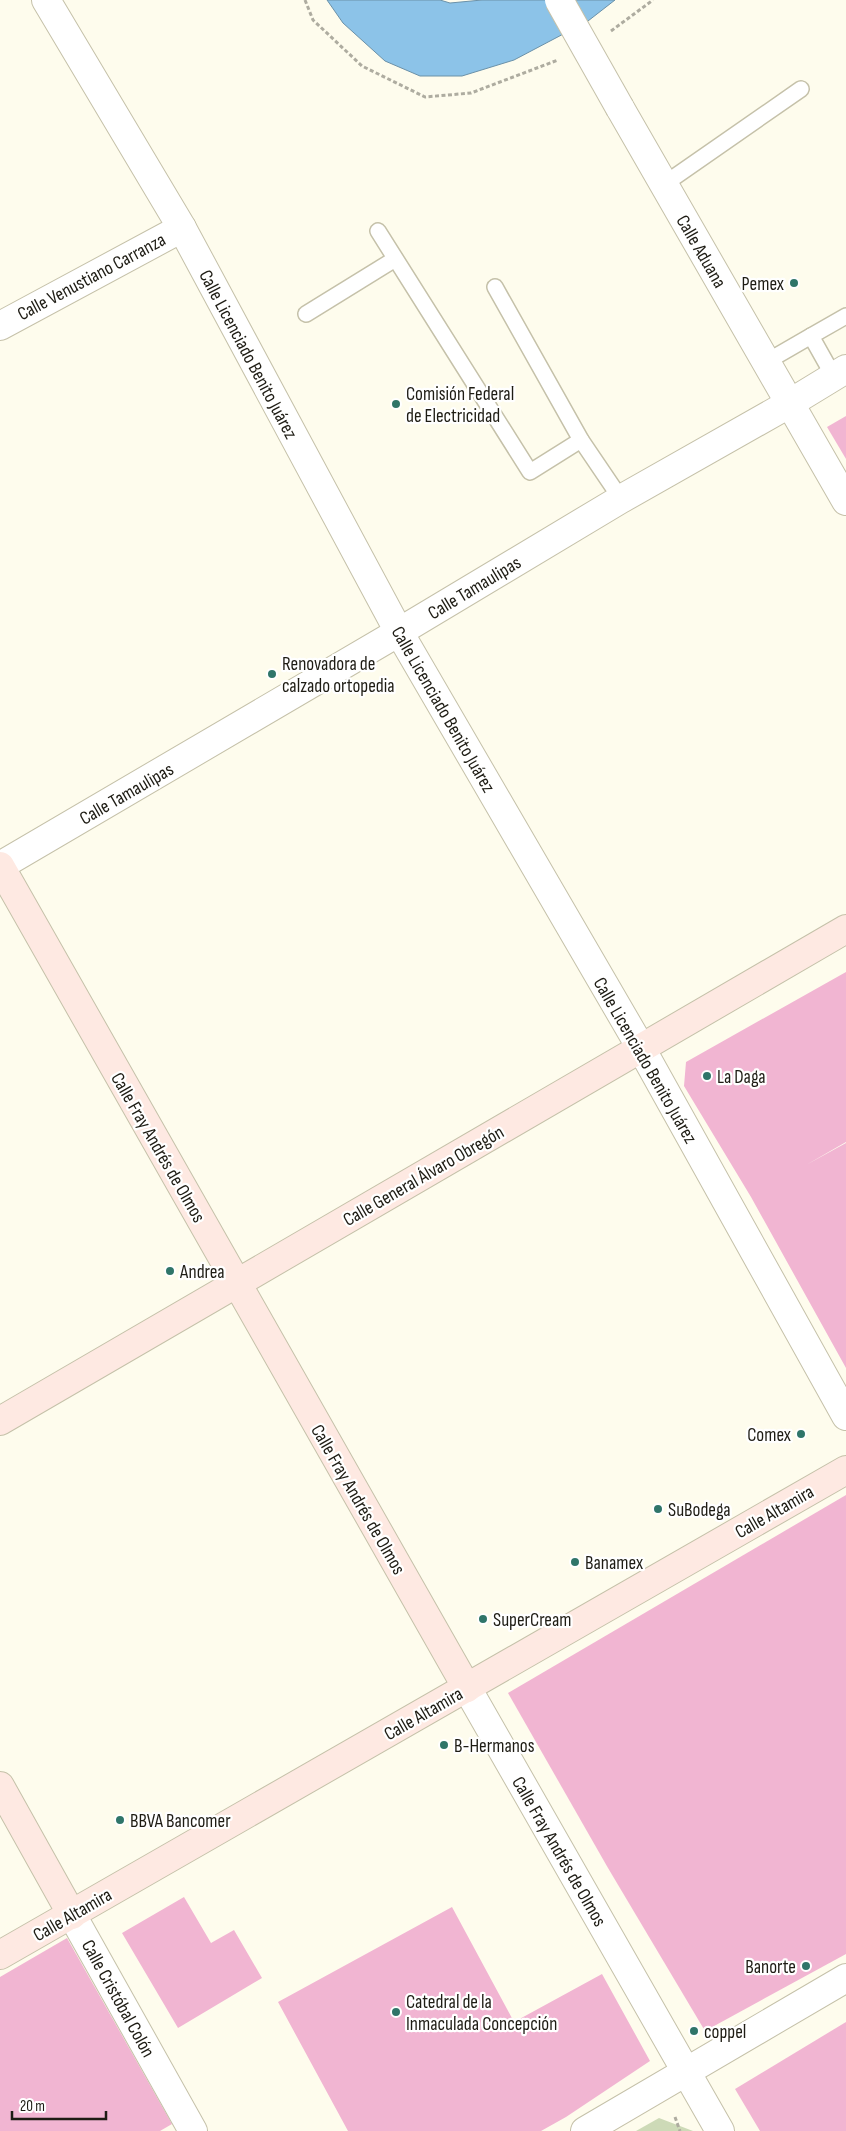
<svg xmlns="http://www.w3.org/2000/svg" width="846" height="2131" font-family="'Sofia Sans Condensed',sans-serif">
<style>
.green{fill:#cddab7}
.water{fill:#8cc3e8;stroke:#6b91a8}
.building{fill:#f1b5d2}
.lines{fill:none;stroke-linecap:round;stroke-linejoin:round}
.service-casing{stroke:#c5c1a9;stroke-width:18}
.minor-casing{stroke:#c5c1a9;stroke-width:30}
.tertiary-casing{stroke:#c5c1a9;stroke-width:30}
.secondary-casing{stroke:#c5c1a9;stroke-width:30}
.path{stroke:#aeaca0;stroke-width:3;stroke-dasharray:4 2.5;stroke-linecap:butt}
.service{stroke:#fff;stroke-width:15}
.minor{stroke:#fff;stroke-width:28}
.tertiary{stroke:#fff;stroke-width:28}
.secondary{stroke:#fee9e2;stroke-width:28}
.minor-bridge-casing{stroke:#c5c1a9;stroke-width:30;stroke-linecap:butt}
.minor-bridge{stroke:#fff;stroke-width:28}
.poi-dot{fill:#2f7569;stroke:#fff;stroke-width:2}
.labels{text-anchor:middle;stroke-width:4.5;stroke-linejoin:round;paint-order:stroke}
.street-label{font-size:19px;fill:#1e1c14;stroke:#fff}
.poi-label{font-size:19px;fill:#1e1c14;stroke:#fff;text-anchor:start}
</style>
<rect width="100%" height="100%" fill="#fefced"/>
<path class="green" d="M 659,2118 L 693,2131 L 636,2131 Z"/>
<path class="water" d="M 327,0 L 440,0 L 450,3 L 482,0 L 615,0 L 588,21 L 514,60 L 462,76 L 420,76 L 385,61 L 343,23 Z"/>
<g class="building">
<path d="M 846,416 L 846,459 L 827,427 Z"/>
<path d="M 846,972 L 846,1142 L 806,1165 L 846,1143 L 846,1368 L 751,1197 L 684,1086 L 686,1062 Z"/>
<path d="M 846,1495 L 846,1954 L 705,2031 L 608,1868 L 508,1693 Z"/>
<path d="M 184,1897 L 211,1943 L 234,1930 L 262,1978 L 178,2028 L 122,1933 Z"/>
<path d="M 452,1907 L 514,2022 L 602,1974 L 650,2061 L 566,2117 L 541,2131 L 348,2131 L 278,2002 Z"/>
<path d="M 67,1938 L 172,2124 L 160,2131 L 0,2131 L 0,1977 Z"/>
<path d="M 846,2022 L 846,2131 L 760,2131 L 735,2089 Z"/>
</g>
<g class="lines">
<defs>
<g id="service">
<path d="M 663,185 L 801,89"/>
<path d="M 378,231 L 530,472 L 581,440"/>
<path d="M 495,287 L 581,440 L 621,499"/>
<path d="M 306,314 L 395,259"/>
<path d="M 766,362 L 811,336"/>
<path d="M 834,377 L 811,336 L 846,316"/>
</g>
<g id="minor">
<path d="M 46,0 L 182,228 L 399,632 L 641,1048"/>
<path d="M 620,108 L 846,501"/>
<path d="M 0,326 L 182,228"/>
<path d="M 0,866 L 399,632 L 621,499 L 787,405 L 846,369"/>
<path d="M 467,1688 L 720,2131"/>
<path d="M 72,1915 L 193,2131"/>
<path d="M 585,2131 L 846,1978"/>
</g>
<path id="tertiary" d="M 641,1048 L 846,1416"/>
<g id="secondary">
<path d="M 0,866 L 467,1688"/>
<path d="M 0,1421 L 846,929"/>
<path d="M 0,1786 L 72,1915"/>
<path d="M 0,1955 L 846,1470"/>
</g>
</defs>
<use href="#service" class="service-casing"/>
<use href="#minor" class="minor-casing"/>
<use href="#tertiary" class="tertiary-casing"/>
<use href="#secondary" class="secondary-casing"/>
<g class="path">
<path d="M 305,0 L 313,20 L 362,66 L 425,97 L 471,93 L 558,60"/>
<path d="M 611,31 L 653,0"/>
<path d="M 675,2117 L 680,2131"/>
</g>
<use href="#service" class="service"/>
<use href="#minor" class="minor"/>
<use href="#tertiary" class="tertiary"/>
<use href="#secondary" class="secondary"/>
<defs>
<path id="minor-bridge" d="M 559,0 L 620,108"/>
</defs>
<use href="#minor-bridge" class="minor-bridge-casing"/>
<use href="#minor-bridge" class="minor-bridge"/>
</g>
<g class="poi-dot">
<circle cx="794" cy="283" r="5"/>
<circle cx="396" cy="404" r="5"/>
<circle cx="272" cy="674" r="5"/>
<circle cx="707" cy="1076" r="5"/>
<circle cx="170" cy="1271" r="5"/>
<circle cx="801" cy="1434" r="5"/>
<circle cx="658" cy="1509" r="5"/>
<circle cx="575" cy="1562" r="5"/>
<circle cx="483" cy="1619" r="5"/>
<circle cx="444" cy="1745" r="5"/>
<circle cx="120" cy="1820" r="5"/>
<circle cx="806" cy="1966" r="5"/>
<circle cx="396" cy="2012" r="5"/>
<circle cx="694" cy="2031" r="5"/>
</g>
<g class="labels">
<g class="street-label">
<text transform="translate(702 251) rotate(60)" y="7">Calle Aduana</text>
<text transform="translate(91 276) rotate(-28)" y="7">Calle Venustiano Carranza</text>
<text transform="translate(249 354) rotate(62)" y="7">Calle Licenciado Benito Juárez</text>
<text transform="translate(474 587) rotate(-31)" y="7">Calle Tamaulipas</text>
<text transform="translate(444 709) rotate(60)" y="7">Calle Licenciado Benito Juárez</text>
<text transform="translate(126 793) rotate(-30)" y="7">Calle Tamaulipas</text>
<text transform="translate(646 1060) rotate(60)" y="7">Calle Licenciado Benito Juárez</text>
<text transform="translate(159 1147) rotate(60)" y="7">Calle Fray Andrés de Olmos</text>
<text transform="translate(423 1175) rotate(-30)" y="7">Calle General Álvaro Obregón</text>
<text transform="translate(359 1499) rotate(60)" y="7">Calle Fray Andrés de Olmos</text>
<text transform="translate(774 1511) rotate(-30)" y="7">Calle Altamira</text>
<text transform="translate(423 1713) rotate(-30)" y="7">Calle Altamira</text>
<text transform="translate(560 1851) rotate(60)" y="7">Calle Fray Andrés de Olmos</text>
<text transform="translate(72 1914) rotate(-30)" y="7">Calle Altamira</text>
<text transform="translate(119 1998) rotate(61)" y="7">Calle Cristóbal Colón</text>
</g>
<g class="poi-label">
<text x="784" y="290" text-anchor="end">Pemex</text>
<text x="406" y="400">Comisión Federal<tspan x="406" dy="22">de Electricidad</tspan></text>
<text x="282" y="670">Renovadora de<tspan x="282" dy="22">calzado ortopedia</tspan></text>
<text x="717" y="1083">La Daga</text>
<text x="180" y="1278">Andrea</text>
<text x="791" y="1441" text-anchor="end">Comex</text>
<text x="668" y="1516">SuBodega</text>
<text x="585" y="1569">Banamex</text>
<text x="493" y="1626">SuperCream</text>
<text x="454" y="1752">B-Hermanos</text>
<text x="130" y="1827">BBVA Bancomer</text>
<text x="796" y="1973" text-anchor="end">Banorte</text>
<text x="406" y="2008">Catedral de la<tspan x="406" dy="22">Inmaculada Concepción</tspan></text>
<text x="704" y="2038">coppel</text>
</g>
</g>
<path d="M12 2111v8h94v-8" fill="none" stroke="#1e1c14" stroke-width="2.5"/>
<text x="20" y="2111" font-size="15" fill="#1e1c14" stroke="#ffffff" stroke-width="4" paint-order="stroke">20 m</text>
</svg>
